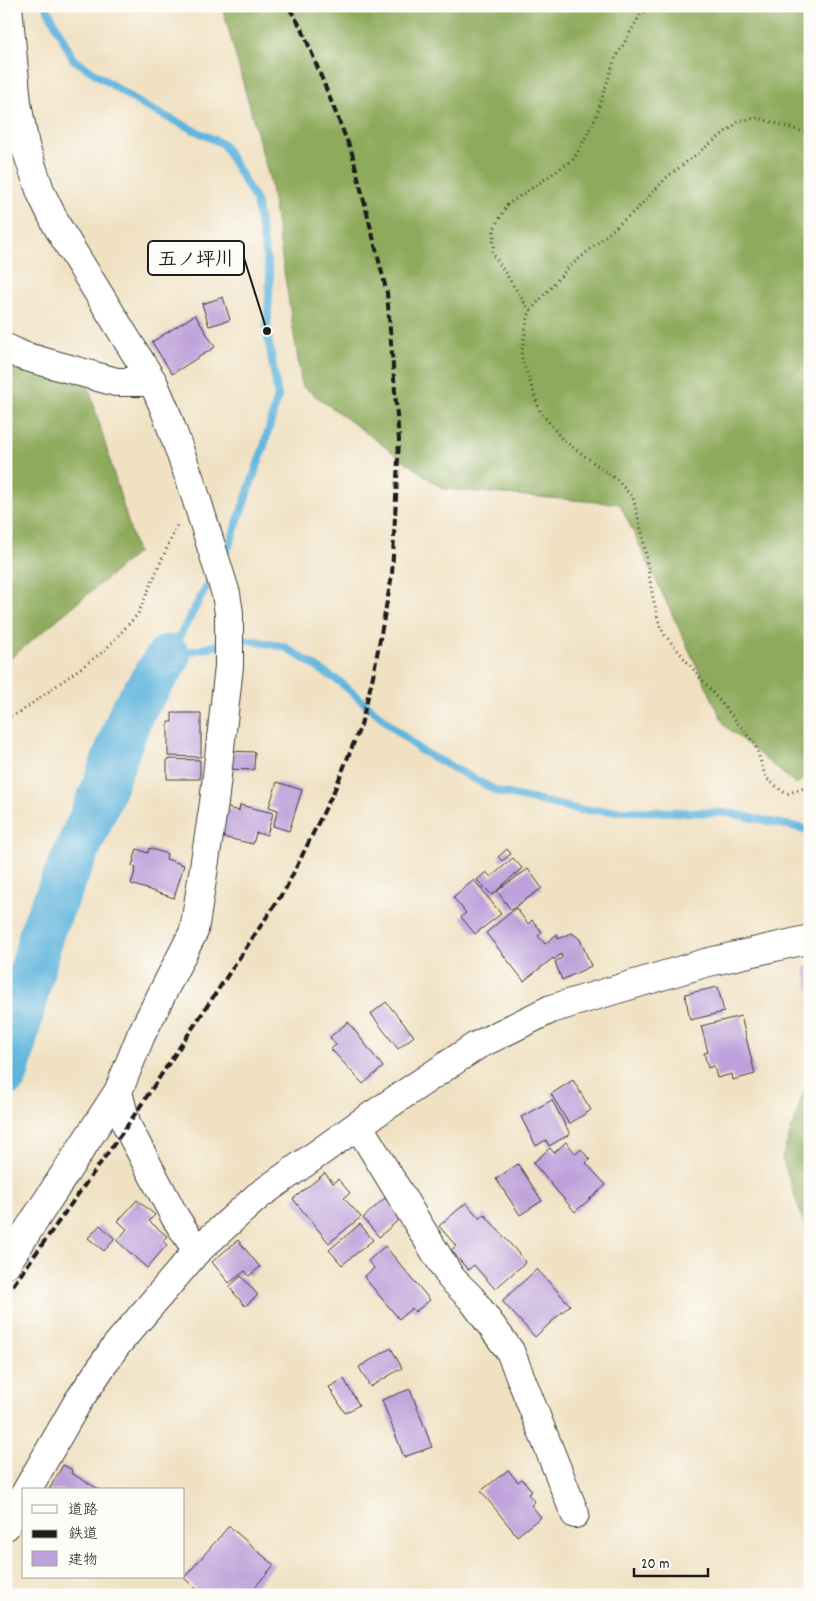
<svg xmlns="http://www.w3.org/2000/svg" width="816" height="1601" font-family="Dekko,'Klee One',sans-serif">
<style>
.forest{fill:#8eaa5b;stroke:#55633c}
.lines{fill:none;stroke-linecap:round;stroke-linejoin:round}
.stream{stroke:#61b5dd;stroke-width:8}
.river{stroke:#61b5dd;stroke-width:45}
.building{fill:#bea0da}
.minor-casing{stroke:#3c3a35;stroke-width:30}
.path{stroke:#3c3a35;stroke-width:3;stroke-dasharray:1 4;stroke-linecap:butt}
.minor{stroke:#fff;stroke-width:28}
.rail{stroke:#1c1c1c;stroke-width:4;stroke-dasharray:8 4;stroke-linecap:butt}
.leader{fill:none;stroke:#1c1c1c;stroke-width:2}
.callout-dot{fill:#1c1c1c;stroke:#fdfcf7;stroke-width:2}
.callout{fill:#fdfcf7;stroke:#1c1c1c;stroke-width:2}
.callout-label{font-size:19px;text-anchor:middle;font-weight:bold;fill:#1c1c1c}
</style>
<rect width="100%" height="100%" fill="#fdfcf7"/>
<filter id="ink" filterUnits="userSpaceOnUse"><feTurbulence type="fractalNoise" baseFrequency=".02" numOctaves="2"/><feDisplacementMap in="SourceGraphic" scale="10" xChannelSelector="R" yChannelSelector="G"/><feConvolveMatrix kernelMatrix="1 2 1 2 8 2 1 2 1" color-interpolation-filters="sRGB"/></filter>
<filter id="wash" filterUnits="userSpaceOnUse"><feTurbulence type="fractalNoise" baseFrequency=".0096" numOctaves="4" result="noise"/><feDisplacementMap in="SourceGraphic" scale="20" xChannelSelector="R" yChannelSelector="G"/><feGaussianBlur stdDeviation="1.12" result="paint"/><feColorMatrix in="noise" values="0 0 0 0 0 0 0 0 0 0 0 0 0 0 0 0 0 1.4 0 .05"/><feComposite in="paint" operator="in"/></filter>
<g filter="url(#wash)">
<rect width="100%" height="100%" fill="#f0e1c3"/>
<g class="forest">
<path d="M 222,6 L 810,6 L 810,775 L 796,784 L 725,726 L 620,504 L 443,489 L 302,386 L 270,181 Z"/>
<path d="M 6,335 L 81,361 L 137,553 L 6,662 Z"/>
<path d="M 806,1085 L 810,1085 L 810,1241 L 782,1158 Z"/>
</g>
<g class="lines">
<g class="stream">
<path d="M 46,6 L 73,59 L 144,106 L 223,144 L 256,201 L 270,277 L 267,331 L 278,396 L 264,446 L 229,546 L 222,559"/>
<path d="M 168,657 L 213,575"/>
<path d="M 168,657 L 244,639 L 285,647 L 340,682 L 420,750 L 499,792 L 580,810 L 729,813 L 810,830"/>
</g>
<path class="river" d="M 6,1074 L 42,931 L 101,795 L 132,711 L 168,657"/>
</g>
<g id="blocks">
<g class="building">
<path d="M 223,297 L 230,320 L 209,326 L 202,304 Z"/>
<path d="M 195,315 L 215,347 L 172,374 L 152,342 Z"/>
<path d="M 172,713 L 201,713 L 201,757 L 168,756 L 168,722 L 172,722 Z"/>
<path d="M 230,751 L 255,752 L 254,770 L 230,769 Z"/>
<path d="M 167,759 L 200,760 L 200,779 L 167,779 Z"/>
<path d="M 277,782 L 302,790 L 289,831 L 273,826 L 278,810 L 269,807 Z"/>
<path d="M 240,805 L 273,813 L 267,835 L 256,833 L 253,844 L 218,836 L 225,807 L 239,811 Z"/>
<path d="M 149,848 L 167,854 L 166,859 L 184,865 L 174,898 L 131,884 L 136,868 L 132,866 L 137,849 L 148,853 Z"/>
<path d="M 507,849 L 511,854 L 502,861 L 498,857 Z"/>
<path d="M 513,858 L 522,868 L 492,895 L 477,880 L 486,872 L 491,877 Z"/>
<path d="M 528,869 L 542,888 L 511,910 L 497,891 Z"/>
<path d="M 474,880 L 501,914 L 475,934 L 461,917 L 466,913 L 453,897 Z"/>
<path d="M 516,908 L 528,924 L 532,920 L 542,932 L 538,936 L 545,944 L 557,934 L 558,939 L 572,933 L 580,939 L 591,966 L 562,980 L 555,962 L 562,958 L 561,954 L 554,960 L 553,958 L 524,981 L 486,933 Z"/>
<path d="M 810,966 L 810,990 L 809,990 L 804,967 Z"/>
<path d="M 718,987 L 724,1012 L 690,1020 L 685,994 Z"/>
<path d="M 386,1002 L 414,1036 L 398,1049 L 371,1014 Z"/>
<path d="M 741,1016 L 755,1074 L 733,1080 L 732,1074 L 717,1078 L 714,1066 L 708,1068 L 704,1053 L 708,1052 L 701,1026 Z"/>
<path d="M 348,1022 L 383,1067 L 363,1084 L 331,1049 L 336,1045 L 330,1037 Z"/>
<path d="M 573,1080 L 591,1110 L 569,1124 L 551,1094 Z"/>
<path d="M 552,1100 L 570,1134 L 549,1146 L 546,1140 L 536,1146 L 521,1117 Z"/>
<path d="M 566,1142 L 576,1154 L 581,1149 L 590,1160 L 586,1163 L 606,1185 L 575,1212 L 533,1163 L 550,1148 L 554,1153 Z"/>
<path d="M 518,1164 L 542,1201 L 520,1215 L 496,1179 Z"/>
<path d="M 325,1173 L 333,1183 L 338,1179 L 350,1193 L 344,1198 L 361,1217 L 329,1243 L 293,1199 Z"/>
<path d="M 385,1198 L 401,1218 L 379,1237 L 363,1218 Z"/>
<path d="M 137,1200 L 155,1215 L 149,1221 L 167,1236 L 163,1241 L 167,1245 L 147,1268 L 117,1241 L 127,1229 L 118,1221 Z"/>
<path d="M 466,1203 L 480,1219 L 484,1214 L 526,1262 L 495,1289 L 474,1265 L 468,1270 L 451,1250 L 456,1246 L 439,1226 Z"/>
<path d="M 360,1224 L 373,1240 L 342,1265 L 329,1250 Z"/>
<path d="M 100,1225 L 115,1239 L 104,1251 L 88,1238 Z"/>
<path d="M 238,1240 L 260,1267 L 249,1276 L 245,1271 L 229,1283 L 212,1262 Z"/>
<path d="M 385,1246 L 430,1300 L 415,1312 L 412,1308 L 399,1319 L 364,1277 L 374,1268 L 368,1261 Z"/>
<path d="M 537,1269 L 570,1305 L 535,1337 L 502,1301 Z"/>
<path d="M 241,1276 L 258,1295 L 245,1306 L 229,1287 Z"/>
<path d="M 391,1348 L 402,1368 L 370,1387 L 359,1367 Z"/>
<path d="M 344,1379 L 359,1405 L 345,1413 L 329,1387 Z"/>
<path d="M 410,1389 L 432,1447 L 404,1457 L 382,1400 Z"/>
<path d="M 63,1465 L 72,1470 L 71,1473 L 100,1490 L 49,1490 Z"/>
<path d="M 508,1470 L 518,1482 L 522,1479 L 532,1491 L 528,1494 L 535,1502 L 531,1505 L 541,1517 L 517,1536 L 481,1491 Z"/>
<path d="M 229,1526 L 274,1565 L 248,1595 L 203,1595 L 184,1578 Z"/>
</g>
</g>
</g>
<g filter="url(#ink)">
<use href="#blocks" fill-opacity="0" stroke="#3c3a35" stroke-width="1"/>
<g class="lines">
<defs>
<g id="minor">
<path d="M 6,348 L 23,356 L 116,382 L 153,382"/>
<path d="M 118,1092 L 127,1126 L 175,1217 L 197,1251"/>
<path d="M 358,1125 L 451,1278 L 471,1298 L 510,1351 L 575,1514"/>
<path d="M 6,1264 L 118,1092 L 141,1035 L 194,931 L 214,803 L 229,666 L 229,613 L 226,594 L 193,488 L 165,410 L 153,382 L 57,226 L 41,193 L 25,146 L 17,103 L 8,6"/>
<path d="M 27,1490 L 77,1403 L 115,1347 L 197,1251 L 258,1196 L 358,1125 L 476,1046 L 551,1009 L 705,963 L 810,939"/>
<path d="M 6,1526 L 24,1495"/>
</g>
</defs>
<use href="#minor" class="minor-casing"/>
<g class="path">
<path d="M 810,134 L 759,118 L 741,120 L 667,177 L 638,208 L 566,270 L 530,311 L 527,322 L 521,356 L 540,411 L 562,439 L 617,480 L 633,498 L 642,533 L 653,598 L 660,626 L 665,635 L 755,744 L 766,778 L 786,794 L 810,786"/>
<path d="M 530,311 L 493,254 L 494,229 L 507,205 L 574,159 L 596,117 L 614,61 L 640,15 L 652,6"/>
<path d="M 6,718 L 19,713 L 104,651 L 138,614 L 177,525"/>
</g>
<use href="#minor" class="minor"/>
<path class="rail" d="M 6,1295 L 127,1126 L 286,888 L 335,789 L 361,725 L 373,676 L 392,575 L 399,440 L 387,293 L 352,153 L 302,29 L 288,6"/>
</g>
</g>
<path class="leader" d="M267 331L244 258"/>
<circle class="callout-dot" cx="267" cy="331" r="5"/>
<rect class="callout" x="148" y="241" width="96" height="34" rx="5"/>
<g class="callout-label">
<text x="196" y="265">五ノ坪川</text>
</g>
<rect width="816" height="1601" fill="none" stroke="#fdfcf7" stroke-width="25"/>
<rect x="22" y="1488" width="162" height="90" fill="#fdfcf7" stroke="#a3a29f"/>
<rect x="32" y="1505" width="25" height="8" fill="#ffffff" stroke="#a3a29f"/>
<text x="68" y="1514" font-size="15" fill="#1c1c1c">道路</text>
<rect x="32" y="1530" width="25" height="8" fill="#1c1c1c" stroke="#a3a29f"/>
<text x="68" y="1538" font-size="15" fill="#1c1c1c">鉄道</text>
<rect x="32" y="1551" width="25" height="15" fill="#bea0da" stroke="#a3a29f"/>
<text x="68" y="1564" font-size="15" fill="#1c1c1c">建物</text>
<path d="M634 1568v8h74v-8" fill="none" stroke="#1c1c1c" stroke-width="2.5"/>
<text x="641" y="1568" font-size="15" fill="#1c1c1c" stroke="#fdfcf7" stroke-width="4" paint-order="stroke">20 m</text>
</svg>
